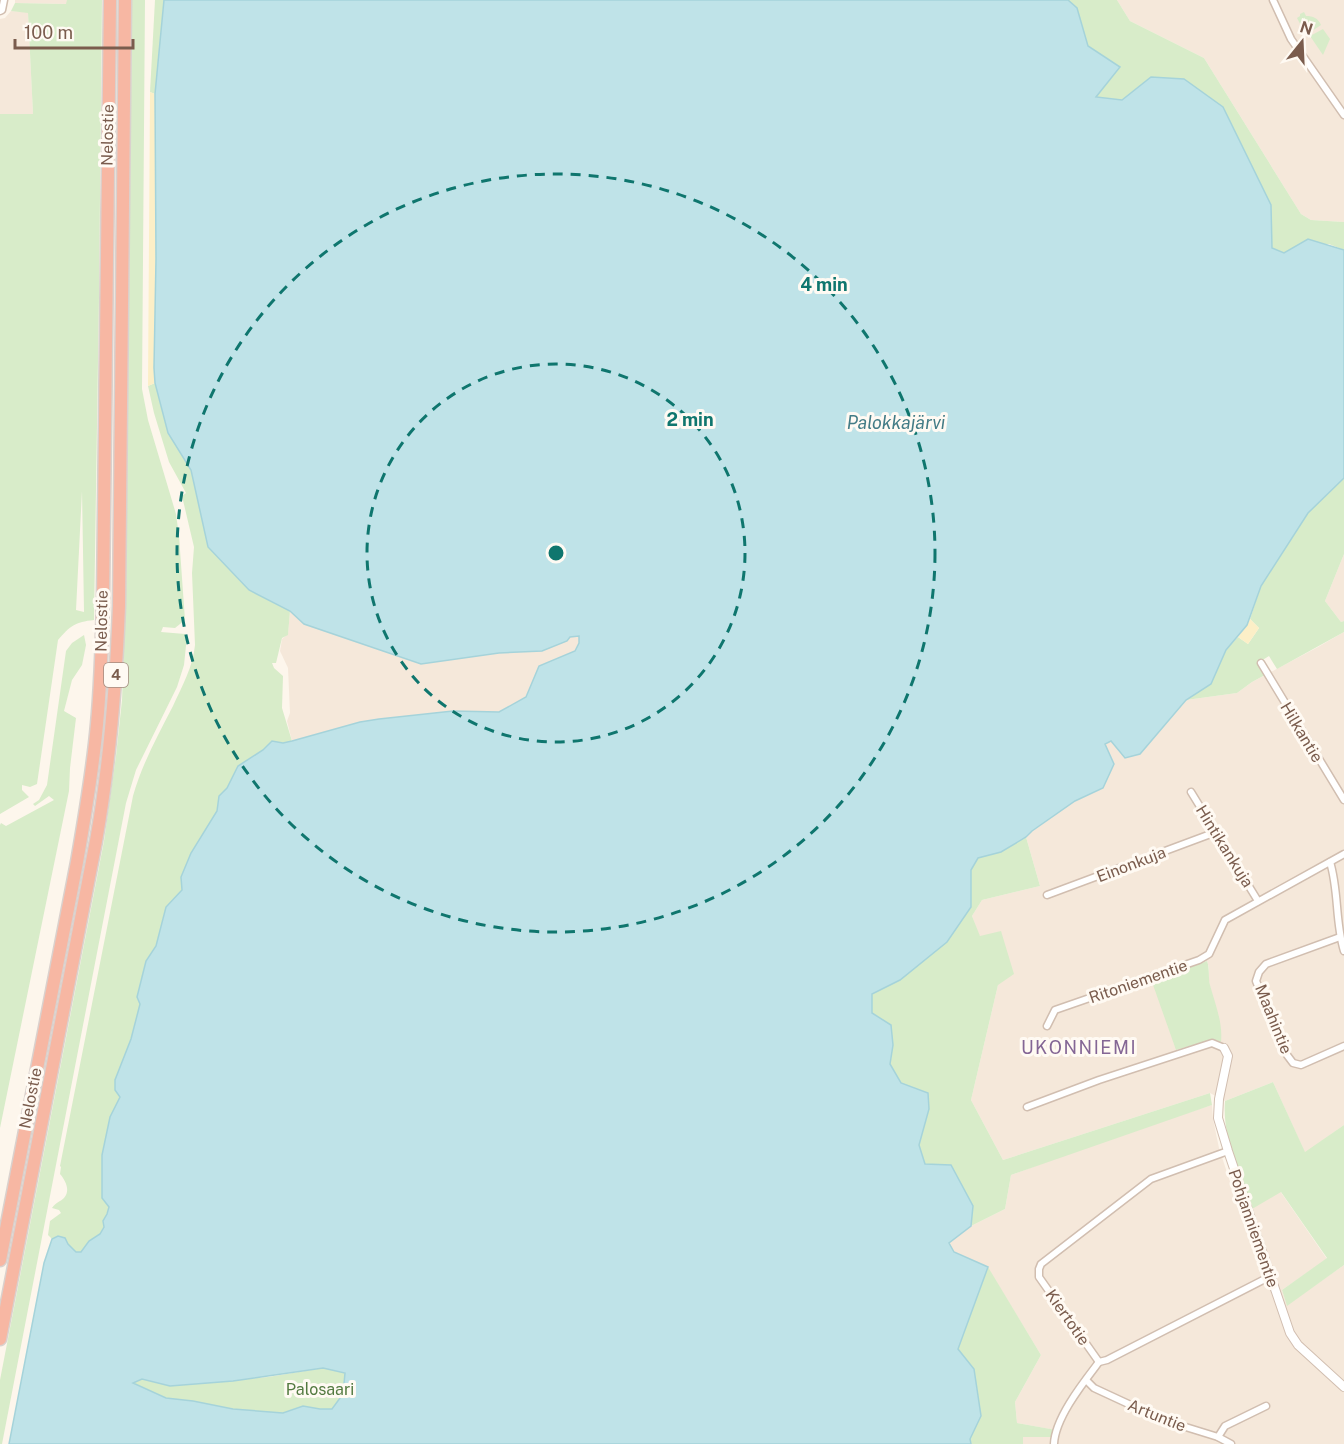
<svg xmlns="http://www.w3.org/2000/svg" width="1344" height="1444" font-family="'Public Sans',sans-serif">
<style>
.residential{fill:#f5e8da;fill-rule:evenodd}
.green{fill:#d8ecc9;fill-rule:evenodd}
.sand{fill:#fcefc7}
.water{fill:#bfe3e8;stroke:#a5d3da;stroke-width:1.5;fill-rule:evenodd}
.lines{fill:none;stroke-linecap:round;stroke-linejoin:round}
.minor-casing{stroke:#d1beb0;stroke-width:9}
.tertiary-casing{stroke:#d1beb0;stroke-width:10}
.motorway-casing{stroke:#dad1cd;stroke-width:15}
.minor{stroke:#fff;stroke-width:6}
.tertiary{stroke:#fff;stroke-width:8}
.motorway{stroke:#f7b7a3;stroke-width:12}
.ring{fill:none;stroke:#0f766e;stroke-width:3;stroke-dasharray:10 8}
.labels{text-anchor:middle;stroke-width:6;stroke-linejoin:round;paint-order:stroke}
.shield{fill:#fffaf3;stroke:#a28b7f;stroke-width:1.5}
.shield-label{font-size:15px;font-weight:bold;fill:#7a5c4d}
.street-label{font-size:16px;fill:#7a5c4d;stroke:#fffaf3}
.park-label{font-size:16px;fill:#537a41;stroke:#fffaf3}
.water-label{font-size:18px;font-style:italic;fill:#437c86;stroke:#fffaf3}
.neighbourhood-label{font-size:18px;letter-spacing:1.5px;fill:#846695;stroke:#fffaf3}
.centre{fill:#0f766e;stroke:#fffaf3;stroke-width:3}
.ring-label{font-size:18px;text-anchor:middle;font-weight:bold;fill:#0f766e;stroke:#fffaf3;stroke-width:6;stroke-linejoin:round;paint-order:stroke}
</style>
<rect width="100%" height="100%" fill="#fdf6ec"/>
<g class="residential">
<path d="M 15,0 L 67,0 L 67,4 L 15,3 Z"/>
<path d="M 1117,0 L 1344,0 L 1344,222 L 1311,220 L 1301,214 L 1204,58 L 1130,21 Z"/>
<path d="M 11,11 L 28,12 L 33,114 L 0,114 L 0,19 L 5,18 Z"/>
<path d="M 1344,554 L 1344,621 L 1341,622 L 1325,601 Z"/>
<path d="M 290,611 L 304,624 L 499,653 L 542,651 L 569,637 L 579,636 L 579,643 L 575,651 L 539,666 L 526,697 L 499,712 L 453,711 L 360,722 L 292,741 L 287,721 L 290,713 L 288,668 L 280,651 L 282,639 L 288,634 Z"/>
<path d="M 1344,632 L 1344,1125 L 1305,1153 L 1273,1082 L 1225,1101 L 1210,1093 L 1003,1160 L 971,1100 L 998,985 L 972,916 L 982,900 L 1040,886 L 1026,837 L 1032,831 L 1075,801 L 1103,788 L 1114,764 L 1105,744 L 1110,741 L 1140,754 L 1186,700 L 1237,693 L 1252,682 L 1318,647 ZM 1207,961 L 1209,968 L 1209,981 L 1221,1042 L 1213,1039 L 1177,1050 L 1195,966 Z"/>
<path d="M 1212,1105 L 1213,1119 L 1219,1148 L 1241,1215 L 1280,1191 L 1327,1259 L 1282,1290 L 1287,1305 L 1344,1265 L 1344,1444 L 1023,1444 L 1022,1437 L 1054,1437 L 1055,1430 L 1017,1423 L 1015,1402 L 1041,1355 L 988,1268 L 954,1252 L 948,1243 L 971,1226 L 1005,1209 L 1011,1175 L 1121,1134 Z"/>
</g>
<g class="green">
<path d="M 67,0 L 102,0 L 99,296 L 94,620 C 75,622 70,626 58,640 L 37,784 L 30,787 L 22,785 L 22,790 L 29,797 L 0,814 L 0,114 L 33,114 L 28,13 L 11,11 L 15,3 L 66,4 ZM 82,491 L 84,611 L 84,612 L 76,610 Z"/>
<path d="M 132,0 L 145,0 L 142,389 L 148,420 L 176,514 L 179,536 L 185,620 L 175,628 L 163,627 L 161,632 L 185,634 L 187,636 L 184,665 L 177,687 L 136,770 L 126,803 L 2,1444 L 0,1444 L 0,1380 L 104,841 L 116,756 L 122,700 L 126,591 Z"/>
<path d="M 155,0 L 164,0 L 155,94 L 150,92 Z"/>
<path d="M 1068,0 L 1117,0 L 1130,21 L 1204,58 L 1301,214 L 1311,220 L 1344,222 L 1344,250 L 1329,244 L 1284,253 L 1272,248 L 1271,205 L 1223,107 L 1184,80 L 1151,77 L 1122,100 L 1096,97 L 1120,67 L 1088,46 L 1077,8 Z"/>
<path d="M 1304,12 L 1306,16 C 1313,16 1318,18 1321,25 L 1306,35 L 1297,18 L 1300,16 L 1300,14 Z"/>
<path d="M 1323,29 L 1330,39 L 1323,55 L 1310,36 Z"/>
<path d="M 155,383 L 168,433 L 191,470 L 208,547 L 249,590 L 290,611 L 288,635 L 282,638 L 276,663 L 272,663 L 274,668 L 283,676 L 282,708 L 292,741 L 283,743 L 272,741 L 263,750 L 238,766 L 227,788 L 219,796 L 217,811 L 191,853 L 181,877 L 182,890 L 166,907 L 156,946 L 146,961 L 137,996 L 140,1004 L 131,1039 L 121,1097 L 110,1117 L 103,1178 L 102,1198 L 109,1207 L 107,1214 L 103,1221 L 104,1226 L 100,1234 L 89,1241 L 81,1252 L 76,1252 L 58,1236 L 52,1239 L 48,1235 L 50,1221 L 61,1213 L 59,1210 L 52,1208 C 56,1202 60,1202 64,1198 C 71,1190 65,1180 60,1174 L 61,1167 L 60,1166 L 133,796 C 142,764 158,735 173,706 C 182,686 193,667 195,645 L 192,573 L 194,547 L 182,496 L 186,493 L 169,462 L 154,413 L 148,386 Z"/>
<path d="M 1344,478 L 1344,554 L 1325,601 L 1341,622 L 1344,621 L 1344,632 L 1277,669 L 1269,656 L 1261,661 L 1265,675 L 1252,682 L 1237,693 L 1186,700 L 1211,684 L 1226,650 L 1238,637 L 1248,644 L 1259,628 L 1250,619 L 1261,586 L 1308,513 Z"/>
<path d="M 84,635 L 86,645 L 82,665 L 72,680 L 64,711 L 76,718 L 70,768 L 69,791 L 0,1128 L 0,825 L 1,823 L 6,826 L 54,800 L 49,796 L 35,806 L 33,804 L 39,800 L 47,785 L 66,651 L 72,643 Z"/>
<path d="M 1026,837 L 1040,886 L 982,900 L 972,916 L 980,936 L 1001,931 L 1014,974 L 998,985 L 971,1100 L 1003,1160 L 1210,1093 L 1212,1105 L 1011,1175 L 1005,1209 L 971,1226 L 973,1206 L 951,1165 L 925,1164 L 919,1145 L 929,1109 L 901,1083 L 860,1051 L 858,997 L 947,942 L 971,907 L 971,870 L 978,858 L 1001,852 Z"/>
<path d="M 1207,961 C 1210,969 1208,977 1210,985 C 1215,1004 1223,1022 1221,1042 L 1213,1039 L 1176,1050 L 1152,982 Z"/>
<path d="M 1273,1082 L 1305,1152 L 1344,1125 L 1344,1265 L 1287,1306 L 1282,1290 L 1327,1258 L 1281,1192 L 1252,1209 C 1240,1174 1222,1138 1225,1101 Z"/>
<path d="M 988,1267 L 1041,1355 L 1015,1402 L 1017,1423 L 1056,1430 L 1055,1437 L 1023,1437 L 1023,1444 L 971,1444 L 969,1439 L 981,1416 L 974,1369 L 958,1349 Z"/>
<path d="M 323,1368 L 345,1373 L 343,1394 L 332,1409 L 320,1409 L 303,1406 L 283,1413 L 233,1409 L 193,1401 L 166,1398 L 133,1383 L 142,1379 L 170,1386 L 268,1377 Z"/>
</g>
<g class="sand">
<path d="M 150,92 L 155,94 L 156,259 L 154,368 L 155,383 L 148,386 Z"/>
<path d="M 1250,619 L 1259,628 L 1248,644 L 1238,637 L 1247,625 Z"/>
</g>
<path class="water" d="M 164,0 L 1068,0 L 1077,8 L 1088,46 L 1120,67 L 1096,97 L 1122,100 L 1151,77 L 1184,79 L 1223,107 L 1271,205 L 1272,248 L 1284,253 L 1308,239 L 1344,250 L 1344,478 L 1308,513 L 1261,586 L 1247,625 L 1226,650 L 1211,684 L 1186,700 L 1140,754 L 1125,758 L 1111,741 L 1105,744 L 1114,764 L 1103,788 L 1075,801 L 1032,831 L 1026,837 L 1001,852 L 978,858 L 971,870 L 971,907 L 947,942 L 900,980 L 872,994 L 872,1013 L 891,1025 L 893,1045 L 890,1064 L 901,1083 L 928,1093 L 929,1109 L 919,1145 L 925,1164 L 951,1165 L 973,1206 L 971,1226 L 949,1243 L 954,1252 L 988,1267 L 958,1349 L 974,1369 L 981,1416 L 970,1439 L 971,1444 L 9,1444 L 44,1263 L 52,1239 L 58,1236 L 65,1238 L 68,1244 L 76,1252 L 81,1252 L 89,1241 L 100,1234 L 104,1227 L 103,1221 L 107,1214 L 109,1207 L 102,1198 L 102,1155 L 110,1117 L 120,1097 L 115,1090 L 115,1080 L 131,1039 L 140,1004 L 137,997 L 146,961 L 156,946 L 166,907 L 182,890 L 181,877 L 191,853 L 217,811 L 219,796 L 227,788 L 238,766 L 263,750 L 272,741 L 283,743 L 292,741 L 360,722 L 379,719 L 453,711 L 499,712 L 526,697 L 539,666 L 575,651 L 579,643 L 579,636 L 570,637 L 567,641 L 542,651 L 499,653 L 421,664 L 304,624 L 290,611 L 249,590 L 208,547 L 191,470 L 168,433 L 155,383 L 154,368 L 156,259 L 155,94 ZM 323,1368 L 345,1373 L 343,1394 L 332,1409 L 320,1409 L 303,1406 L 283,1413 L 233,1409 L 193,1401 L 166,1398 L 133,1383 L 142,1379 L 170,1386 L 233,1381 Z"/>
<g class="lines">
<defs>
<g id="minor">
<path d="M 1273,0 L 1291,39 L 1344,115"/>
<path d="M 0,11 L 2,10 L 4,0"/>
<path d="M 1261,663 L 1344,800"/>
<path d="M 1191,792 L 1258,901"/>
<path d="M 1330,862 C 1339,891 1335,922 1344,951"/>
<path d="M 1047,895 L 1216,832"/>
<path d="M 1340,937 L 1266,964 L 1259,972 L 1256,981 L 1287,1055 L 1293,1063 L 1301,1065 L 1344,1046"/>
<path d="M 1047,1026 L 1055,1010 L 1199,960 L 1209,954 L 1225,920 L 1344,854"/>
<path d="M 1027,1107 L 1099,1080 L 1212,1043 L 1224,1048"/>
<path d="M 1228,1151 L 1151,1179 L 1041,1264 L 1039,1269 L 1039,1277 L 1099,1362 L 1107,1360 L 1271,1276"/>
<path d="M 1086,1380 L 1094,1388 L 1163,1420 L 1218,1437 L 1231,1444"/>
<path d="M 1218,1437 L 1225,1426 L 1266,1406"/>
<path d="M 1054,1444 C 1055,1418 1083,1383 1099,1362"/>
</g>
<path id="tertiary" d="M 1224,1048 L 1228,1056 L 1219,1099 L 1218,1118 L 1228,1151 L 1290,1333 L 1298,1345 L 1344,1387"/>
<g id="motorway">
<path d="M 0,1260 L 77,862 C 85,816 93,770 97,724 C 101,682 102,641 103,599 L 110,0"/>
<path d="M 0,1339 L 96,841 C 110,763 116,685 119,606 L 125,0"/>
</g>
</defs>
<use href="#minor" class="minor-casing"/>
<use href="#tertiary" class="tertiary-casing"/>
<use href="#motorway" class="motorway-casing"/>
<use href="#minor" class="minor"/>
<use href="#tertiary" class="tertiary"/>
<use href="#motorway" class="motorway"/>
</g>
<g class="ring">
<circle cx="556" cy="553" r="189"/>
<circle cx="556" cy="553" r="379"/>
</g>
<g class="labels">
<rect class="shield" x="104" y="663" width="24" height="24" rx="4.5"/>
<g class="shield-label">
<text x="116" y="680">4</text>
</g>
<g class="street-label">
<text transform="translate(107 135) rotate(-89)" y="6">Nelostie</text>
<text transform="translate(101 621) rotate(-89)" y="6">Nelostie</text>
<text transform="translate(1302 732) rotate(59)" y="6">Hilkantie</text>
<text transform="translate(1225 846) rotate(58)" y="6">Hintikankuja</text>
<text transform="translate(1131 864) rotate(-21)" y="6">Einonkuja</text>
<text transform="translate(1138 981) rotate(-19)" y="6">Ritoniementie</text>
<text transform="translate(1274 1019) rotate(68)" y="6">Maahintie</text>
<text transform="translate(30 1098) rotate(-79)" y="6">Nelostie</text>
<text transform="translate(1254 1228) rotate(71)" y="6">Pohjanniementie</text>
<text transform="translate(1068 1317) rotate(55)" y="6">Kiertotie</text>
<text transform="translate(1157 1415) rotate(22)" y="6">Artuntie</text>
</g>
<g class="park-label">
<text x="320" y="1395">Palosaari</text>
</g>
<g class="water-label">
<text x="896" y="429">Palokkajärvi</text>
</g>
<g class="neighbourhood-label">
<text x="1079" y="1054">UKONNIEMI</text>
</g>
</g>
<circle cx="556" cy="553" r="9" class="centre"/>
<g class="ring-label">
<text x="824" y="291">4 min</text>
<text x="690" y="426">2 min</text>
</g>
<g transform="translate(1302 42) rotate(18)" stroke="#fffaf3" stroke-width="4.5" paint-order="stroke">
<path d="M0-4.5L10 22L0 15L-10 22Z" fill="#7a5c4d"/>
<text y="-9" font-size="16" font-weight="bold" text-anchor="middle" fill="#7a5c4d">N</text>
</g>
<path d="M15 39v9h118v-9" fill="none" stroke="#7a5c4d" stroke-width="3"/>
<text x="24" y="39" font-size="18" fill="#7a5c4d" stroke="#fffaf3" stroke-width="4.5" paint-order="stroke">100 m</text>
</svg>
